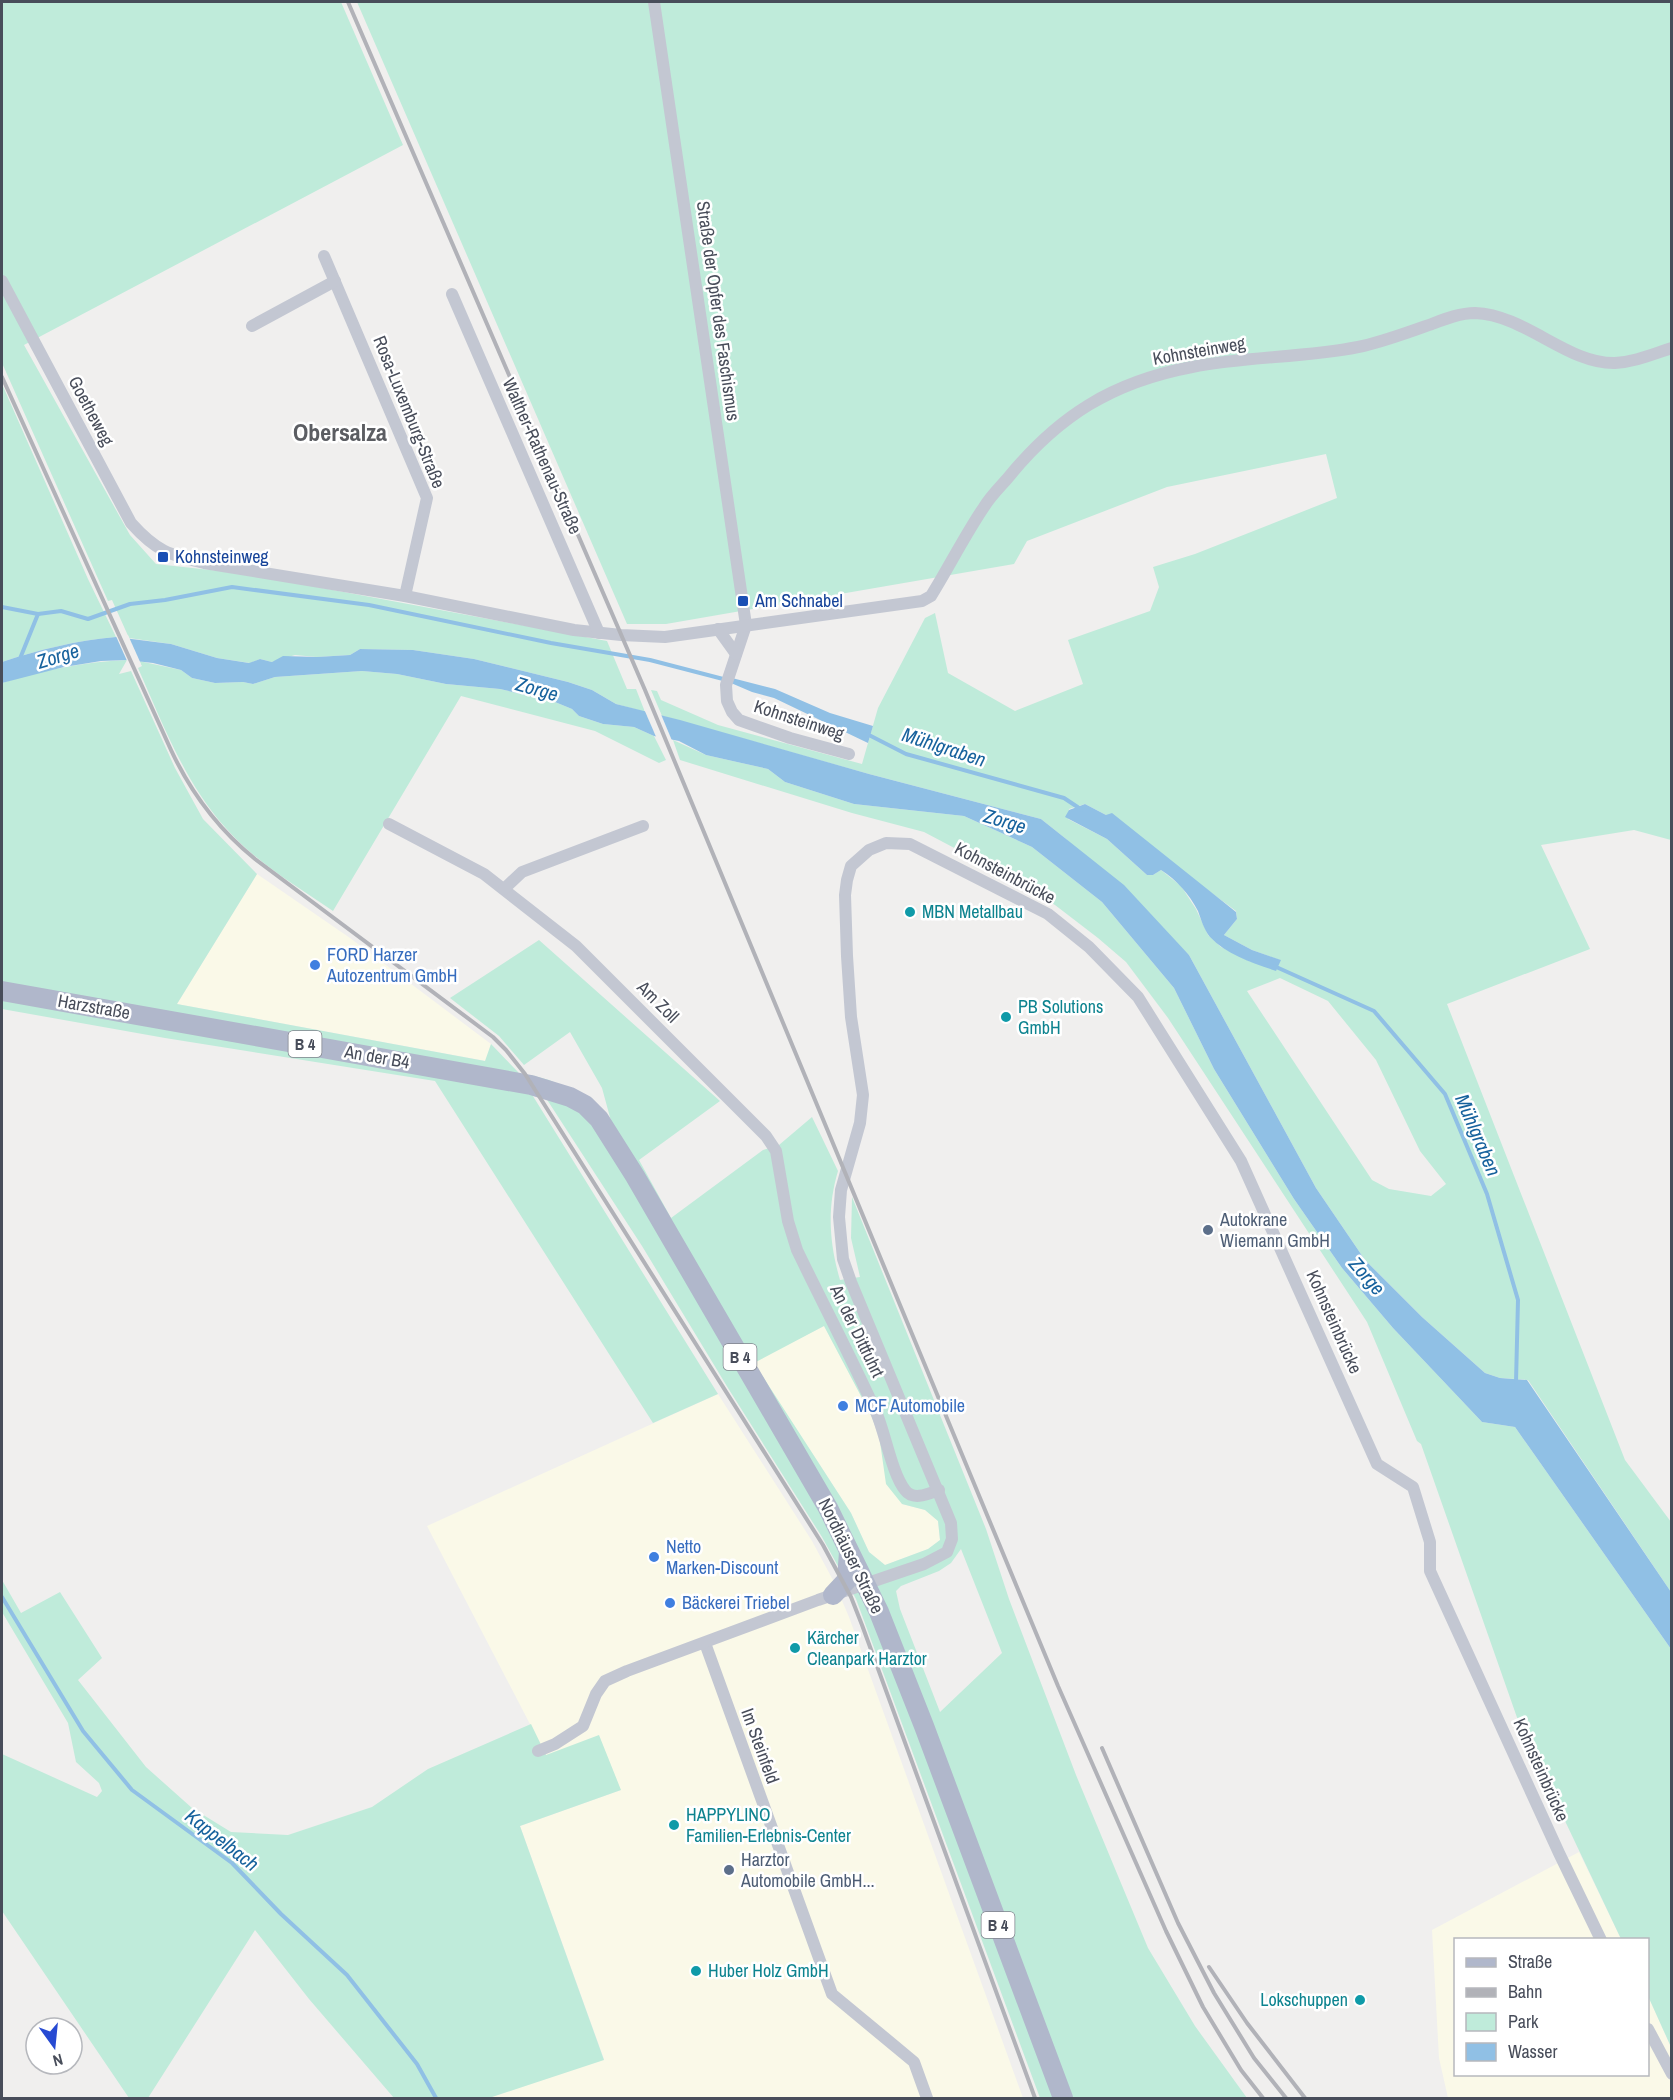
<svg xmlns="http://www.w3.org/2000/svg" width="1673" height="2100" font-family="'Archivo Narrow',sans-serif">
<style>
.commercial{fill:#faf9e8}
.green{fill:#bfebda;fill-rule:evenodd}
.water{fill:#90c0e5}
.pier{fill:#f0efee}
.lines{fill:none;stroke-linecap:round;stroke-linejoin:round}
.stream{stroke:#90c0e5;stroke-width:4}
.street{stroke:#c3c7d2;stroke-width:12}
.primary{stroke:#b0b7cb;stroke-width:20}
.rail{stroke:#b1b2b8;stroke-width:4}
.transit-dot{fill:#1a4fb4;stroke:#fff;stroke-width:2}
.culture-dot{fill:#0f9aa8;stroke:#fff;stroke-width:2}
.shop-dot{fill:#3f7fe0;stroke:#fff;stroke-width:2}
.service-dot{fill:#5c6f8a;stroke:#fff;stroke-width:2}
.labels{text-anchor:middle;stroke-width:5;stroke-linejoin:round;paint-order:stroke}
.shield{fill:#fff;stroke:#7f828c;stroke-width:1.5}
.shield-label{font-size:16px;font-weight:bold;fill:#484d5a}
.street-label{font-size:18px;fill:#484d5a;stroke:#fff}
.transit-label{font-size:18px;fill:#164399;stroke:#fff;text-anchor:start}
.culture-label{font-size:18px;fill:#0d838f;stroke:#fff;text-anchor:start}
.shop-label{font-size:18px;fill:#366cbe;stroke:#fff;text-anchor:start}
.service-label{font-size:18px;fill:#4e5e75;stroke:#fff;text-anchor:start}
.water-label{font-size:20px;font-style:italic;fill:#17629d;stroke:#fff}
.district-label{font-size:24px;font-weight:bold;fill:#5b5d62;stroke:#fff}
</style>
<rect width="100%" height="100%" fill="#f0efee"/>
<g class="commercial">
<path d="M 257,874 L 350,938 L 491,1044 L 486,1061 L 177,1004 Z"/>
<path d="M 824,1326 L 871,1415 L 902,1504 L 925,1510 L 938,1521 L 940,1540 L 928,1549 L 885,1565 L 869,1552 L 851,1513 L 753,1362 Z"/>
<path d="M 718,1394 L 812,1541 L 834,1582 L 849,1617 L 1023,2098 L 489,2098 L 604,2059 L 520,1826 L 621,1790 L 546,1755 L 427,1526 Z"/>
<path d="M 1579,1852 L 1621,1939 L 1456,1940 L 1456,2074 L 1648,2074 L 1648,1996 L 1671,2047 L 1671,2098 L 1448,2098 L 1439,2058 L 1432,1930 Z"/>
</g>
<g class="green">
<path d="M 2,2 L 341,2 L 403,145 L 24,345 L 130,535 L 156,564 L 247,574 L 607,641 L 627,689 L 636,689 L 645,712 L 616,704 L 592,690 L 568,682 L 474,659 L 413,650 L 360,649 L 350,655 L 317,657 L 295,655 L 272,662 L 260,659 L 250,663 L 217,658 L 171,644 L 129,638 L 112,600 L 108,601 L 2,363 Z"/>
<path d="M 357,2 L 1671,2 L 1671,840 L 1634,830 L 1541,845 L 1590,949 L 1447,1004 L 1625,1460 L 1671,1522 L 1671,1592 L 1528,1380 L 1500,1378 L 1485,1373 L 1422,1317 L 1365,1260 L 1316,1188 L 1189,955 L 1066,839 L 1041,819 L 869,774 L 662,716 L 651,690 L 657,691 L 661,700 L 718,725 L 862,764 L 878,708 L 925,618 L 935,613 L 948,673 L 1015,711 L 1083,684 L 1068,640 L 1150,611 L 1159,587 L 1153,567 L 1195,554 L 1337,498 L 1326,454 L 1167,487 L 1027,541 L 1014,564 L 666,624 L 627,624 ZM 1085,804 L 1106,815 L 1236,911 L 1237,919 L 1224,935 L 1252,950 L 1280,960 L 1251,962 L 1221,947 L 1208,935 L 1196,909 L 1181,886 L 1161,870 L 1153,875 L 1147,875 L 1107,839 L 1068,819 L 1069,809 ZM 1280,978 L 1328,1001 L 1376,1060 L 1420,1151 L 1446,1184 L 1431,1196 L 1389,1189 L 1372,1180 L 1247,991 Z"/>
<path d="M 2,384 L 88,579 L 116,637 C 78,640 38,650 2,662 Z"/>
<path d="M 127,660 L 119,674 L 131,671 L 175,768 L 203,819 L 257,874 L 177,1004 L 485,1061 L 491,1044 L 518,1072 L 718,1394 L 653,1423 L 435,1081 L 165,1038 L 2,1009 L 2,683 C 42,670 84,662 127,660 Z"/>
<path d="M 139,661 L 181,670 L 192,678 L 215,683 L 243,682 L 253,684 L 275,677 L 362,671 L 397,674 L 446,684 L 500,689 L 555,702 L 572,709 L 579,716 L 603,724 L 634,727 L 654,736 L 666,760 L 659,763 L 595,731 L 461,696 L 333,911 C 295,885 254,861 224,826 C 184,781 162,722 138,668 L 142,666 Z"/>
<path d="M 673,740 L 706,755 L 768,769 L 785,782 L 854,804 L 964,816 L 1032,847 L 1102,902 L 1174,988 L 1214,1069 L 1294,1199 L 1342,1268 L 1393,1328 L 1482,1422 L 1515,1427 L 1671,1649 L 1671,2047 L 1648,1996 L 1648,1940 L 1621,1939 L 1520,1726 L 1421,1444 L 1417,1441 L 1367,1322 L 1168,1018 L 1126,962 L 1098,938 L 1055,905 L 1017,881 L 924,832 L 852,813 L 680,760 Z"/>
<path d="M 539,940 L 720,1101 L 639,1160 L 671,1218 L 763,1150 L 779,1145 L 812,1117 L 838,1171 C 827,1208 829,1242 840,1280 L 860,1277 L 851,1238 L 852,1197 L 986,1529 L 1009,1599 L 1076,1775 L 1148,1948 L 1195,2026 L 1247,2098 L 1040,2098 L 856,1599 L 822,1537 L 728,1388 L 642,1246 L 531,1075 L 549,1080 L 589,1097 L 611,1121 L 602,1088 L 570,1032 L 524,1065 L 499,1036 L 450,998 ZM 824,1326 L 871,1415 L 879,1435 L 886,1484 L 902,1504 L 925,1510 L 938,1521 L 940,1540 L 928,1549 L 885,1565 L 869,1552 L 851,1513 L 754,1363 ZM 961,1549 L 1002,1653 L 940,1712 L 900,1609 L 896,1591 L 901,1586 L 939,1571 L 951,1563 Z"/>
<path d="M 2,1580 L 21,1613 L 60,1592 L 102,1658 L 78,1680 L 146,1767 L 192,1808 L 231,1832 L 288,1835 L 372,1807 L 428,1769 L 531,1724 L 546,1755 L 599,1735 L 621,1790 L 520,1826 L 604,2060 L 489,2098 L 394,2098 L 309,1999 L 255,1930 L 148,2098 L 129,2098 L 2,1911 L 2,1754 L 97,1797 L 102,1791 L 99,1783 L 76,1762 L 68,1723 L 2,1612 Z"/>
</g>
<g class="water">
<path d="M 116,637 L 171,644 L 217,658 L 249,663 L 260,659 L 272,662 L 283,656 L 317,657 L 350,655 L 360,649 L 413,650 L 474,659 L 568,682 L 592,690 L 616,704 L 680,720 L 869,774 L 1041,819 L 1124,885 L 1189,955 L 1316,1188 L 1365,1260 L 1422,1317 L 1485,1373 L 1500,1378 L 1527,1380 L 1671,1592 L 1671,1649 L 1515,1427 L 1482,1422 L 1393,1328 L 1342,1268 L 1294,1199 L 1214,1069 L 1174,988 L 1102,902 L 1032,847 L 964,816 L 854,804 L 785,782 L 768,769 L 706,755 L 679,741 L 654,736 L 634,727 L 603,724 L 579,716 L 572,709 L 555,702 L 500,689 L 446,684 L 397,674 L 362,671 L 275,677 L 253,684 L 243,682 L 215,683 L 192,678 L 181,670 L 153,663 L 127,660 L 101,661 L 64,667 L 2,683 L 2,662 C 38,650 78,640 116,637 Z"/>
<path d="M 732,678 L 775,689 L 830,713 L 873,726 L 868,743 L 774,698 L 752,692 L 731,683 Z"/>
<path d="M 1085,804 L 1106,815 L 1112,813 L 1236,912 L 1237,919 L 1224,935 L 1252,950 L 1281,960 L 1276,971 C 1253,963 1227,955 1210,937 C 1204,930 1201,919 1198,911 C 1189,894 1177,880 1161,870 L 1153,875 L 1147,875 L 1107,839 L 1065,817 L 1069,810 Z"/>
</g>
<g class="pier">
<path d="M 115,634 L 128,635 L 141,664 L 128,663 Z"/>
<path d="M 644,709 L 660,712 L 673,743 L 657,739 Z"/>
</g>
<g class="lines">
<g class="stream">
<path d="M 2,607 L 38,614 L 61,611 L 88,619 L 130,604 L 165,600 L 232,587 L 369,605 L 551,643 L 650,660 L 727,680"/>
<path d="M 19,661 L 38,614"/>
<path d="M 867,734 L 906,754 L 1064,798 L 1082,810"/>
<path d="M 1274,966 L 1374,1011 L 1445,1094 L 1487,1194 L 1518,1300 L 1516,1382"/>
<path d="M 2,1597 L 83,1731 L 132,1790 L 232,1863 L 281,1914 L 347,1975 L 417,2064 L 436,2098"/>
</g>
<g class="street">
<path d="M 654,2 L 746,625 L 726,685 L 727,701 L 732,712 L 739,720 L 790,738 L 849,754"/>
<path d="M 324,256 L 427,498 L 405,596"/>
<path d="M 2,281 L 131,523 C 156,551 169,555 204,563 L 405,596 L 574,630 L 621,635 L 665,637 L 922,601 L 931,596 C 949,567 965,535 984,507 C 990,497 999,488 1007,479 C 1058,416 1112,382 1192,367 C 1247,356 1304,358 1358,347 C 1383,342 1408,332 1432,324 C 1445,319 1460,313 1475,313 C 1526,315 1567,364 1615,363 C 1635,362 1653,354 1672,348"/>
<path d="M 452,294 L 599,633"/>
<path d="M 252,326 L 335,281"/>
<path d="M 718,629 L 736,654"/>
<path d="M 389,824 L 484,874 L 576,946 L 766,1136 L 776,1151 L 788,1221 L 797,1250 C 823,1304 851,1357 876,1412 C 885,1432 892,1474 905,1490 C 913,1501 928,1494 939,1490"/>
<path d="M 504,889 L 522,872 L 643,826"/>
<path d="M 705,1643 L 832,1994 L 914,2062 L 927,2098"/>
<path d="M 538,1751 L 555,1744 L 583,1726 L 596,1694 L 605,1681 L 627,1671 L 818,1600 L 924,1564 L 947,1552 L 952,1539 L 951,1523 L 851,1282 L 843,1259 L 839,1217 L 841,1190 L 860,1123 L 863,1095 L 851,1017 L 847,956 L 845,895 L 847,880 L 851,866 L 869,850 L 886,843 L 910,844 L 1048,914 L 1089,947 L 1138,997 L 1241,1161 L 1377,1464 L 1413,1487 L 1430,1542 L 1430,1571 L 1559,1853 L 1601,1940"/>
<path d="M 1648,2029 L 1672,2074"/>
</g>
<g class="primary">
<path d="M 2,991 L 531,1085 L 570,1097 L 585,1105 L 599,1119 L 635,1176 L 828,1508 L 879,1612 L 924,1726 L 1063,2098"/>
<path d="M 833,1595 L 847,1580 L 849,1552"/>
</g>
<g class="rail">
<path d="M 348,2 L 645,690 L 1058,1686 L 1166,1931 L 1203,2007 L 1241,2070 L 1263,2098"/>
<path d="M 2,377 L 171,750 C 191,793 218,829 255,859 L 493,1037 L 506,1050 L 525,1074 L 823,1545 L 851,1597 L 862,1625 L 1035,2098"/>
<path d="M 1102,1748 L 1178,1923 L 1214,1993 L 1254,2058 L 1286,2098"/>
<path d="M 1209,1967 L 1247,2023 L 1305,2098"/>
</g>
</g>
<g class="transit-dot">
<rect x="157" y="551" width="12" height="12" rx="3"/>
<rect x="737" y="595" width="12" height="12" rx="3"/>
</g>
<g class="culture-dot">
<circle cx="910" cy="912" r="6"/>
<circle cx="1006" cy="1017" r="6"/>
<circle cx="795" cy="1648" r="6"/>
<circle cx="674" cy="1825" r="6"/>
<circle cx="696" cy="1971" r="6"/>
<circle cx="1360" cy="2000" r="6"/>
</g>
<g class="shop-dot">
<circle cx="315" cy="965" r="6"/>
<circle cx="843" cy="1406" r="6"/>
<circle cx="654" cy="1557" r="6"/>
<circle cx="670" cy="1603" r="6"/>
</g>
<g class="service-dot">
<circle cx="1208" cy="1230" r="6"/>
<circle cx="729" cy="1870" r="6"/>
</g>
<g class="labels">
<g class="shield">
<rect x="288.5" y="1031" width="33" height="26" rx="4.5"/>
<rect x="723.5" y="1344" width="33" height="26" rx="4.5"/>
<rect x="981.5" y="1912" width="33" height="26" rx="4.5"/>
</g>
<g class="shield-label">
<text x="305" y="1050">B 4</text>
<text x="740" y="1363">B 4</text>
<text x="998" y="1931">B 4</text>
</g>
<g class="street-label">
<text transform="translate(718 311) rotate(82)" y="6">Straße der Opfer des Faschismus</text>
<text transform="translate(1199 351) rotate(-10)" y="6">Kohnsteinweg</text>
<text transform="translate(91 411) rotate(62)" y="6">Goetheweg</text>
<text transform="translate(409 412) rotate(68)" y="6">Rosa-Luxemburg-Straße</text>
<text transform="translate(542 456) rotate(66)" y="6">Walther-Rathenau-Straße</text>
<text transform="translate(799 720) rotate(18)" y="6">Kohnsteinweg</text>
<text transform="translate(1005 873) rotate(28)" y="6">Kohnsteinbrücke</text>
<text transform="translate(658 1002) rotate(45)" y="6">Am Zoll</text>
<text transform="translate(94 1007) rotate(10)" y="6">Harzstraße</text>
<text transform="translate(377 1057) rotate(10)" y="6">An der B4</text>
<text transform="translate(1334 1322) rotate(66)" y="6">Kohnsteinbrücke</text>
<text transform="translate(857 1331) rotate(64)" y="6">An der Dittfuhrt</text>
<text transform="translate(851 1556) rotate(64)" y="6">Nordhäuser Straße</text>
<text transform="translate(760 1746) rotate(70)" y="6">Im Steinfeld</text>
<text transform="translate(1541 1770) rotate(66)" y="6">Kohnsteinbrücke</text>
</g>
<g class="transit-label">
<text x="175" y="563">Kohnsteinweg</text>
<text x="755" y="607">Am Schnabel</text>
</g>
<g class="culture-label">
<text x="922" y="918">MBN Metallbau</text>
<text x="1018" y="1013">PB Solutions<tspan x="1018" dy="21">GmbH</tspan></text>
<text x="807" y="1644">Kärcher<tspan x="807" dy="21">Cleanpark Harztor</tspan></text>
<text x="686" y="1821">HAPPYLINO<tspan x="686" dy="21">Familien-Erlebnis-Center</tspan></text>
<text x="708" y="1977">Huber Holz GmbH</text>
<text x="1348" y="2006" text-anchor="end">Lokschuppen</text>
</g>
<g class="shop-label">
<text x="327" y="961">FORD Harzer<tspan x="327" dy="21">Autozentrum GmbH</tspan></text>
<text x="855" y="1412">MCF Automobile</text>
<text x="666" y="1553">Netto<tspan x="666" dy="21">Marken-Discount</tspan></text>
<text x="682" y="1609">Bäckerei Triebel</text>
</g>
<g class="service-label">
<text x="1220" y="1226">Autokrane<tspan x="1220" dy="21">Wiemann GmbH</tspan></text>
<text x="741" y="1866">Harztor<tspan x="741" dy="21">Automobile GmbH...</tspan></text>
</g>
<g class="water-label">
<text transform="translate(58 656) rotate(-17)" y="7">Zorge</text>
<text transform="translate(537 689) rotate(16)" y="7">Zorge</text>
<text transform="translate(944 747) rotate(18)" y="7">Mühlgraben</text>
<text transform="translate(1005 821) rotate(17)" y="7">Zorge</text>
<text transform="translate(1478 1135) rotate(67)" y="7">Mühlgraben</text>
<text transform="translate(1367 1276) rotate(49)" y="7">Zorge</text>
<text transform="translate(222 1840) rotate(38)" y="7">Kappelbach</text>
</g>
<g class="district-label">
<text x="340" y="441">Obersalza</text>
</g>
</g>
<rect width="1673" height="2100" fill="none" stroke="#484d5a" stroke-width="6"/>
<rect x="1454" y="1938" width="195" height="138" fill="#ffffff" stroke="#b6b8bd" stroke-width="1.5"/>
<rect x="1466" y="1958" width="30" height="9" fill="#b0b7cb" stroke="#b6b8bd" stroke-width="1.5"/>
<text x="1508" y="1968" font-size="18" fill="#484d5a">Straße</text>
<rect x="1466" y="1988" width="30" height="9" fill="#b1b2b8" stroke="#b6b8bd" stroke-width="1.5"/>
<text x="1508" y="1998" font-size="18" fill="#484d5a">Bahn</text>
<rect x="1466" y="2013" width="30" height="18" fill="#bfebda" stroke="#b6b8bd" stroke-width="1.5"/>
<text x="1508" y="2028" font-size="18" fill="#484d5a">Park</text>
<rect x="1466" y="2043" width="30" height="18" fill="#90c0e5" stroke="#b6b8bd" stroke-width="1.5"/>
<text x="1508" y="2058" font-size="18" fill="#484d5a">Wasser</text>
<g transform="translate(54 2046) rotate(165)"><circle r="28" fill="#ffffff" stroke="#b6b8bd" stroke-width="1.5"/>
<path d="M0-4.5L10 22L0 15L-10 22Z" fill="#274ad2"/>
<text y="-9" font-size="16" font-weight="bold" text-anchor="middle" fill="#484d5a">N</text>
</g>
</svg>
